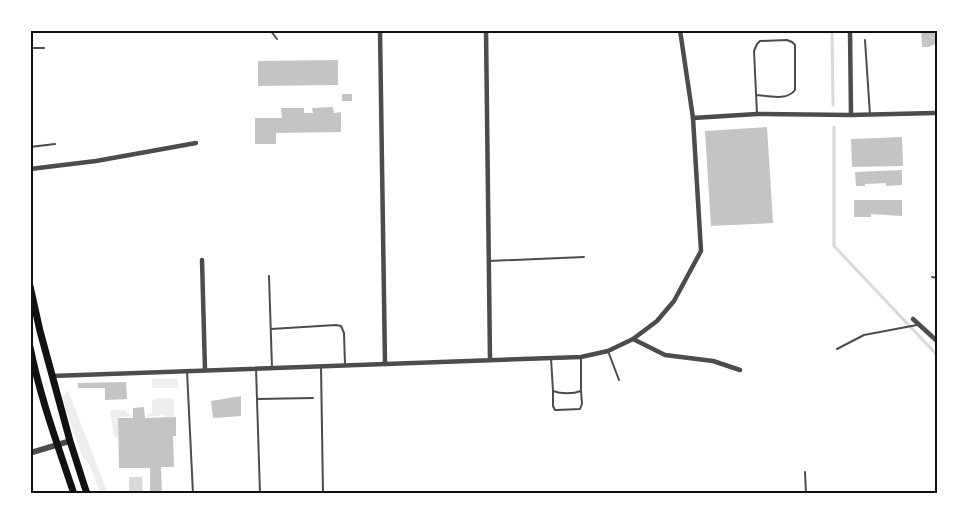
<svg xmlns="http://www.w3.org/2000/svg" width="967" height="524" font-family="'Source Sans 3',sans-serif">
<style>
.green{fill:#eee}
.water{fill:#d9d9d9}
.lines{fill:none;stroke-linecap:round;stroke-linejoin:round}
.stream{stroke:#d9d9d9;stroke-width:3}
.building{fill:#c4c4c4}
.service{stroke:#4c4c4c;stroke-width:2}
.minor{stroke:#4c4c4c;stroke-width:4.5}
.tertiary{stroke:#4c4c4c;stroke-width:6}
.secondary{stroke:#111;stroke-width:7}
.neatline{fill:none;stroke:#111;stroke-width:2}
</style>
<rect width="100%" height="100%" fill="#fff"/>
<g class="green">
<rect x="152" y="379" width="26" height="9"/>
<path d="M 68,390 L 108,494 L 101,494 L 90,466 L 83,458 L 61,398 Z"/>
<path d="M 155,398 L 174,399 L 174,417 L 167,417 L 164,415 L 145,417 L 152,412 L 152,401 Z"/>
<path d="M 112,410 L 125,410 L 130,415 L 133,416 L 118,417 L 118,437 L 114,437 L 110,412 Z"/>
</g>
<path class="water" d="M 129,477 L 142,477 L 143,494 L 129,494 Z"/>
<g class="lines">
<g class="stream">
<path d="M 832,30 L 833,105"/>
<path d="M 834,127 L 834,246 L 937,355"/>
</g>
</g>
<g class="building">
<path d="M 921,30 L 937,30 L 937,44 L 932,45 L 929,47 L 922,47 Z"/>
<path d="M 338,60 L 338,85 L 258,86 L 258,61 Z"/>
<rect x="342" y="94" width="10" height="7"/>
<path d="M 333,107 L 334,113 L 341,112 L 341,132 L 276,133 L 276,144 L 255,144 L 255,118 L 282,118 L 281,108 L 304,108 L 304,113 L 313,113 L 312,108 Z"/>
<path d="M 767,127 L 773,223 L 711,226 L 705,131 Z"/>
<path d="M 902,137 L 903,166 L 852,167 L 851,139 Z"/>
<path d="M 902,170 L 902,185 L 886,186 L 886,183 L 865,184 L 865,186 L 856,186 L 855,172 Z"/>
<path d="M 854,200 L 902,200 L 902,216 L 871,214 L 871,217 L 854,217 Z"/>
<path d="M 126,382 L 127,399 L 105,400 L 105,388 L 78,388 L 78,383 Z"/>
<path d="M 241,396 L 241,416 L 213,418 L 211,401 Z"/>
<path d="M 144,407 L 145,418 L 176,417 L 176,436 L 173,436 L 174,467 L 161,467 L 162,494 L 150,494 L 150,468 L 119,468 L 118,418 L 133,418 L 133,408 Z"/>
<rect x="168" y="491" width="11" height="3"/>
</g>
<g class="lines">
<g class="service">
<path d="M 270,30 L 277,39"/>
<path d="M 865,40 L 870,115"/>
<path d="M 30,48 L 44,48"/>
<path d="M 756,95 C 769,96 787,101 795,90 L 795,45 L 792,42 L 787,40 L 760,41 L 757,44 L 754,51 L 757,114"/>
<path d="M 30,147 L 55,144"/>
<path d="M 489,261 L 584,257"/>
<path d="M 269,276 L 272,368"/>
<path d="M 932,277 L 937,278"/>
<path d="M 271,329 L 336,325 L 341,326 L 344,333 L 345,365"/>
<path d="M 837,349 L 864,335 L 917,325"/>
<path d="M 608,351 L 619,380"/>
<path d="M 551,358 L 553,391 C 561,394 573,394 581,391 L 581,359"/>
<path d="M 321,366 L 323,494"/>
<path d="M 256,368 L 260,494"/>
<path d="M 187,371 L 193,494"/>
<path d="M 553,391 L 553,406 L 555,410 L 557,410 L 580,409 L 582,404 L 581,391"/>
<path d="M 257,399 L 313,398"/>
<path d="M 805,472 L 806,494"/>
</g>
<g class="minor">
<path d="M 380,30 L 385,364"/>
<path d="M 486,30 L 490,360"/>
<path d="M 850,30 L 851,115"/>
<path d="M 693,118 L 757,114 L 851,115 L 935,113"/>
<path d="M 30,169 L 96,161 L 196,143"/>
<path d="M 202,260 L 205,370"/>
<path d="M 913,319 L 937,341"/>
<path d="M 633,339 L 665,355 L 713,361 L 740,370"/>
<path d="M 52,376 L 581,357 L 608,351 L 633,339 L 657,321 L 674,301 L 701,251 L 693,118 L 680,30"/>
</g>
<path class="tertiary" d="M 30,453 L 70,441"/>
<g class="secondary">
<path d="M 30,286 L 40,331 L 70,441 L 87,494"/>
<path d="M 30,347 C 40,397 58,446 74,494"/>
</g>
</g>
<rect width="967" height="524" fill="none" stroke="#ffffff" stroke-width="63"/>
<rect x="32" y="32" width="904" height="460" class="neatline"/>
</svg>
